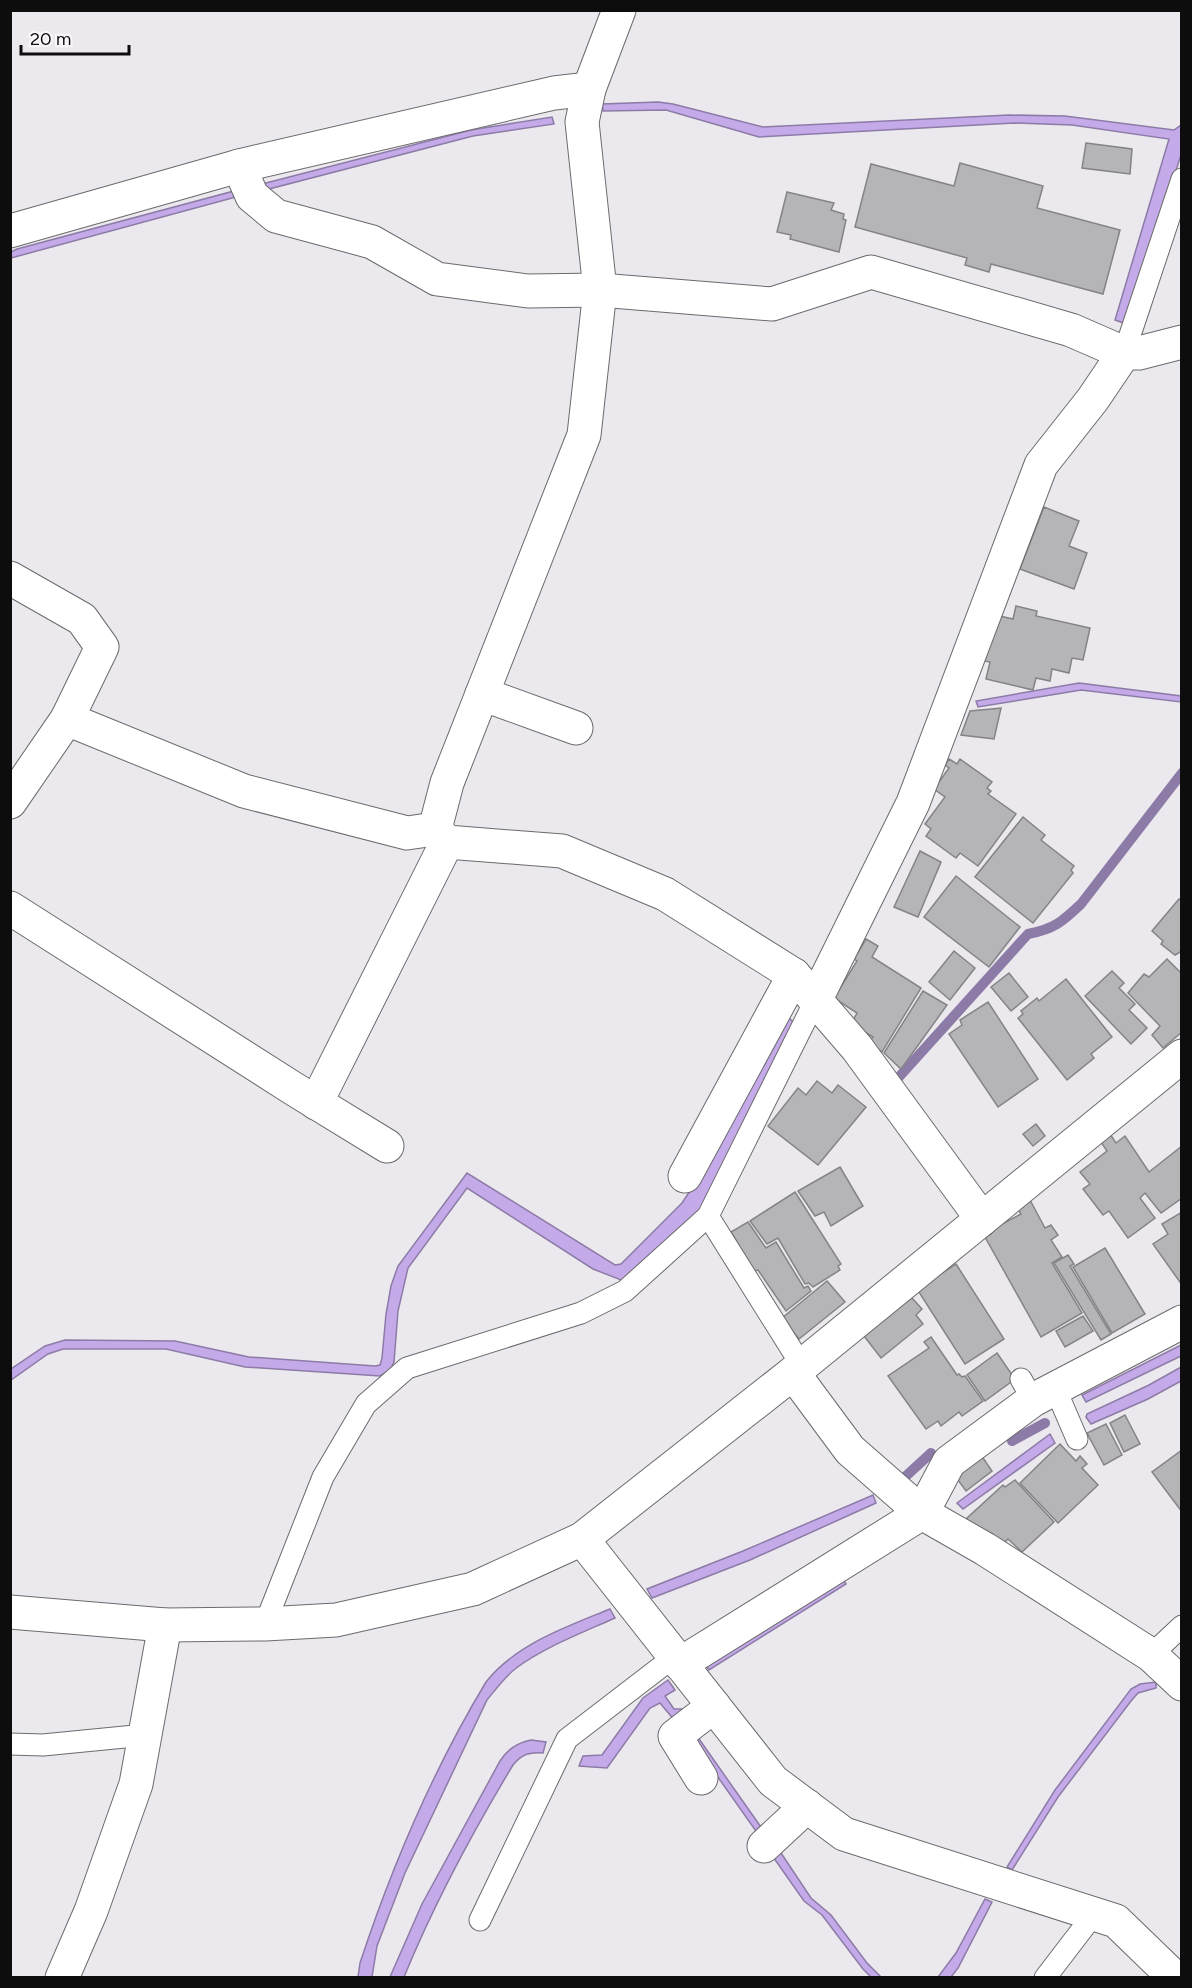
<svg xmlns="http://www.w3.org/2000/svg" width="1192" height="1988" font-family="Figtree,sans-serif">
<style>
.water{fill:#c4aae8;stroke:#8d7ba7;stroke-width:1.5}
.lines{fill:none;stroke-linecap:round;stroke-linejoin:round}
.stream{stroke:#8d7ba7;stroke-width:10}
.building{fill:#b5b4b7;stroke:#858387;stroke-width:1.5}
.service-casing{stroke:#6b6a6d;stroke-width:23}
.minor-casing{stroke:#6b6a6d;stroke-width:35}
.service{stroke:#fff;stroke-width:21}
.minor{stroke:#fff;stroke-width:33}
</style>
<rect width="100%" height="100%" fill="#ebe9ed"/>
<g class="water">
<path d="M 658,102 L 673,104 L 763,127 L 1009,115 L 1065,116 L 1174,130 L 1181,125 L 1181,155 L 1126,324 L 1115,320 L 1169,139 L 1072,125 L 1014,123 L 759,137 L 666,110 L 603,111 L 602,104 Z"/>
<path d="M 552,117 L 554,124 L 473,136 L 265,190 L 262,184 L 471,130 Z"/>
<path d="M 234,191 L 236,197 L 11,258 L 11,252 L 17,249 Z"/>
<path d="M 1079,683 L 1181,696 L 1181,702 L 1081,690 L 978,707 L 976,701 Z"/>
<path d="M 787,1016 L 795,1024 L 703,1208 L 626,1282 L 593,1269 L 467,1188 L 408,1268 L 398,1311 L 394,1362 L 390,1370 L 380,1376 L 245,1367 L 166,1349 L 63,1349 L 48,1354 L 11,1380 L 11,1369 L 45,1346 L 65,1340 L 175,1341 L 249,1357 L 375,1366 L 380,1365 L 382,1358 L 386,1314 L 391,1286 L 398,1266 L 467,1173 L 615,1265 L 621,1264 L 682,1203 L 696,1182 Z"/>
<path d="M 1181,1345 L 1181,1356 L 1086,1402 L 1082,1395 Z"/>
<path d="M 1181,1367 L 1181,1381 L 1148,1399 L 1091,1424 L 1086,1417 L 1087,1414 L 1149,1385 Z"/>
<path d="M 1050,1434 L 1055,1443 L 963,1509 L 957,1503 Z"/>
<path d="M 873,1495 L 876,1503 L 750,1560 L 652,1598 L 647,1589 L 743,1551 Z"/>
<path d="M 841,1576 L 846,1584 L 709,1670 L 704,1662 Z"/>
<path d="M 610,1609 L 615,1618 C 584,1632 542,1648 515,1669 C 504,1678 496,1689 487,1700 L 405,1873 L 377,1946 L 372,1977 L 358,1977 L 360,1963 C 392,1866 433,1770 486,1682 C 516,1644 566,1627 610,1609 Z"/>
<path d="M 668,1680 L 675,1690 L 665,1696 L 674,1709 L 683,1709 L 687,1715 L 675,1721 L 660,1703 L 650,1708 L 607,1768 L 579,1766 L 583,1756 L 602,1755 L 643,1698 Z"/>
<path d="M 1156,1682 L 1156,1688 L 1138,1693 L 1131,1701 L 1058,1797 L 1012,1870 L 1007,1867 L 1055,1790 L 1131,1689 L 1140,1684 Z"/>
<path d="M 697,1736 L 763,1830 L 758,1834 L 691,1739 Z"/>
<path d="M 531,1740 L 546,1742 L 543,1753 C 529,1752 522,1754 513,1765 C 472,1833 434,1904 404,1977 L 390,1977 L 422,1904 L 500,1761 C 508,1749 517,1743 531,1740 Z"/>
<path d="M 779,1850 L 811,1898 L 831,1915 L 867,1963 L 881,1977 L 871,1977 L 863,1969 L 822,1915 L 804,1901 L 771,1854 Z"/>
<path d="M 985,1899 L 992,1902 L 958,1968 L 951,1977 L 938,1977 L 956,1953 Z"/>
</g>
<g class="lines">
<g class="stream">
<path d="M 899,1077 L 1028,934 C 1054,929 1062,922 1081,904 L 1182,773"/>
<path d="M 1012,1441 L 1045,1423"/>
<path d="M 906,1476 L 931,1453"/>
</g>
</g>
<g class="building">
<path d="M 1086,143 L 1132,149 L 1130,174 L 1082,168 Z"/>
<path d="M 960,163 L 1043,186 L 1037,208 L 1120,230 L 1103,294 L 991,264 L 989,272 L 965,265 L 967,258 L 855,227 L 871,164 L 954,186 Z"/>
<path d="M 787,192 L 834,203 L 831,210 L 844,214 L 843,219 L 846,220 L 839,252 L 790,239 L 791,235 L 777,232 Z"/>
<path d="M 1044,507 L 1079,521 L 1069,546 L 1087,553 L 1074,589 L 1020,569 Z"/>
<path d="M 1016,606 L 1037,611 L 1036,616 L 1090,628 L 1083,660 L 1072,658 L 1069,673 L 1052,669 L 1050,681 L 1036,678 L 1033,690 L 986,679 L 990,662 L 984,661 L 995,615 L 1013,619 Z"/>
<path d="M 1001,708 L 994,739 L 961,735 L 970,711 Z"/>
<path d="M 949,759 L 957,764 L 960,759 L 992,782 L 987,788 L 991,791 L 988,794 L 1016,814 L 978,866 L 960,853 L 956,858 L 926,836 L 931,829 L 925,824 L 945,797 L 934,789 L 949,768 L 945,765 Z"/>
<path d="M 1023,817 L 1045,835 L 1041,840 L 1074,866 L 1071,870 L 1073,873 L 1033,923 L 975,877 Z"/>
<path d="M 920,851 L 941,862 L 918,917 L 894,907 Z"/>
<path d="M 956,876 L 1020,927 L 989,967 L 924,917 Z"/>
<path d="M 1179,899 L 1182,901 L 1182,951 L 1175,955 L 1161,944 L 1163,941 L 1152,931 Z"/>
<path d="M 866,939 L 878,946 L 872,957 L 921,988 L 882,1052 L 868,1043 L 873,1037 L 851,1024 L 857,1013 L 834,998 L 857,961 L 854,959 Z"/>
<path d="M 954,951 L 975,968 L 950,1000 L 929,982 Z"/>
<path d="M 1167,959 L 1182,974 L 1182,1032 L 1163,1048 L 1152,1035 L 1160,1026 L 1128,993 L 1144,974 L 1149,977 Z"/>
<path d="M 1112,971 L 1124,983 L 1119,988 L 1135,1004 L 1129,1010 L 1147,1028 L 1131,1044 L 1085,996 Z"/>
<path d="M 1009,973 L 1028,997 L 1011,1011 L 991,987 Z"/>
<path d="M 1066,979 L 1112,1037 L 1091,1054 L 1094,1058 L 1067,1080 L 1018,1018 L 1023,1014 L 1021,1011 L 1037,998 L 1039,1001 Z"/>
<path d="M 923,991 L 947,1005 L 901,1069 L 884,1053 Z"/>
<path d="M 988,1002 L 1038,1079 L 998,1107 L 949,1034 L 962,1025 L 960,1020 Z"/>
<path d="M 817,1081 L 832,1093 L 838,1085 L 866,1107 L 818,1165 L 768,1126 L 798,1088 L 806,1095 Z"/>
<path d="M 1036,1124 L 1045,1136 L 1033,1146 L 1023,1134 Z"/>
<path d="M 1110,1134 L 1116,1143 L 1125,1136 L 1149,1172 L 1182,1146 L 1182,1198 L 1161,1213 L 1145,1193 L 1140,1198 L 1155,1218 L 1128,1238 L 1109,1211 L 1103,1215 L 1083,1189 L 1090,1184 L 1080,1172 L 1107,1151 L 1101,1142 Z"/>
<path d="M 840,1167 L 863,1206 L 831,1226 L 824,1212 L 815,1216 L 798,1191 Z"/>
<path d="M 795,1192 L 841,1264 L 838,1266 L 840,1270 L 813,1287 L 809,1283 L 805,1284 L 778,1238 L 767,1244 L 750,1221 Z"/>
<path d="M 1030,1200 L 1045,1228 L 1051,1225 L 1058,1235 L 1051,1240 L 1062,1257 L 1052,1263 L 1082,1313 L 1041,1337 L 985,1237 L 991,1234 L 989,1231 L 1021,1214 L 1017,1208 Z"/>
<path d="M 1182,1212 L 1182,1285 L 1153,1244 L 1168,1234 L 1162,1224 Z"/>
<path d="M 748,1222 L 766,1248 L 776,1242 L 804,1288 L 808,1286 L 811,1291 L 786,1311 L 758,1270 L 754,1271 L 731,1232 Z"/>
<path d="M 1105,1248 L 1145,1314 L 1112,1333 L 1073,1267 Z"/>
<path d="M 1068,1255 L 1074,1264 L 1070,1266 L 1111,1334 L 1101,1340 L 1054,1263 Z"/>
<path d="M 956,1264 L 1004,1339 L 965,1364 L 917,1289 Z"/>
<path d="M 827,1281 L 845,1302 L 799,1339 L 782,1318 Z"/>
<path d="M 911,1297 L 922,1309 L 916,1315 L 923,1324 L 881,1358 L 864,1336 Z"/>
<path d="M 1083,1316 L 1093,1331 L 1065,1347 L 1056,1331 Z"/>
<path d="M 931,1337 L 957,1375 L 959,1374 L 962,1377 L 965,1376 L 983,1401 L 962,1416 L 959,1412 L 941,1426 L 938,1421 L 926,1429 L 888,1376 L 929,1348 L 924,1342 Z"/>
<path d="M 997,1353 L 1015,1379 L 985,1401 L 967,1375 Z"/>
<path d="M 1125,1415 L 1140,1444 L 1124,1452 L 1110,1423 Z"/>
<path d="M 1106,1424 L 1122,1455 L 1104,1465 L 1087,1433 Z"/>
<path d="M 1060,1444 L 1076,1461 L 1080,1456 L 1087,1464 L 1082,1468 L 1098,1485 L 1058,1523 L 1020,1483 Z"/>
<path d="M 1182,1450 L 1182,1512 L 1152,1472 Z"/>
<path d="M 981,1455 L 992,1471 L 966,1491 L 955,1476 Z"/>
<path d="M 1015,1480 L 1054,1522 L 1022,1552 L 1008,1539 L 1003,1544 L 966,1519 L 1003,1485 L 1005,1487 Z"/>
</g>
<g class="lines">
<defs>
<g id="service">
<path d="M 1124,353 L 1182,179"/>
<path d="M 708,1216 L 802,1366"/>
<path d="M 1021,1379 L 1033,1400"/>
<path d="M 1055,1388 L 1077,1439"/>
<path d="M 265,1624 L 323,1477 L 366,1404 L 407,1368 L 581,1313 L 625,1291 L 708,1216 L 815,1001"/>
<path d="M 1151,1655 L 1182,1626"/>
<path d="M 10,1744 L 43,1745 L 145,1735"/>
<path d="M 480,1920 L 567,1739 L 675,1656"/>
<path d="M 1045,1978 L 1094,1914"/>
</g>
<g id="minor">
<path d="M 589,89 L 582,122 L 600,290 L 584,435 L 447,783 L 435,829 L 447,842 L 562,851 L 665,894 L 794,975 L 857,1048 L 982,1219"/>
<path d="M 239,166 L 252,196 L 276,216 L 372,242 L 437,279 L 528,291 L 600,290 L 772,304 L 871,272 L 1071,330 L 1124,353 L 1139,353 L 1182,342"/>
<path d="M 10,231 L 239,166 L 554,93 L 589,89 L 619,10"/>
<path d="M 10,578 L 82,619 L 102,647 L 67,719 L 10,802"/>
<path d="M 482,694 L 576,728"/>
<path d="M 67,719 L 244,791 L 407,833 L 435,829"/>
<path d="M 10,908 L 294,1089 L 387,1146"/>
<path d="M 815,1001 L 913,803 L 1041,465 L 1093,399 L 1124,353"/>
<path d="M 316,1103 L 447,842"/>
<path d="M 685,1176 L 794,975"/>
<path d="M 793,1373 L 850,1450 L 922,1513 L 985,1549 L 1151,1655 L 1182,1684"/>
<path d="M 582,1539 L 773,1781 L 844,1834 L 1116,1921 L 1175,1978"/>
<path d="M 10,1612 L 165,1625 L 265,1624 L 336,1620 L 473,1589 L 582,1539 L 793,1373 L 1182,1056"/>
<path d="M 680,1664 L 922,1513 L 949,1462 L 1033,1400 L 1182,1322"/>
<path d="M 701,1778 L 675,1736 L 714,1706"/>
<path d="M 764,1846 L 807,1806"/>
<path d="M 62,1978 L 91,1911 L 136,1784 L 165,1625"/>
</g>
</defs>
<use href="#service" class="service-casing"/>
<use href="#minor" class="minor-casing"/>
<use href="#service" class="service"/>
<use href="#minor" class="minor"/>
</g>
<rect width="1192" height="1988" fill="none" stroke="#0e0d0e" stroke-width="24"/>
<path d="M21 45v9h108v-9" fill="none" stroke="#0e0d0e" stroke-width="3"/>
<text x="30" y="45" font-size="18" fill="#0e0d0e" stroke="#f8f6fa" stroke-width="4.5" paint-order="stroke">20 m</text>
</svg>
